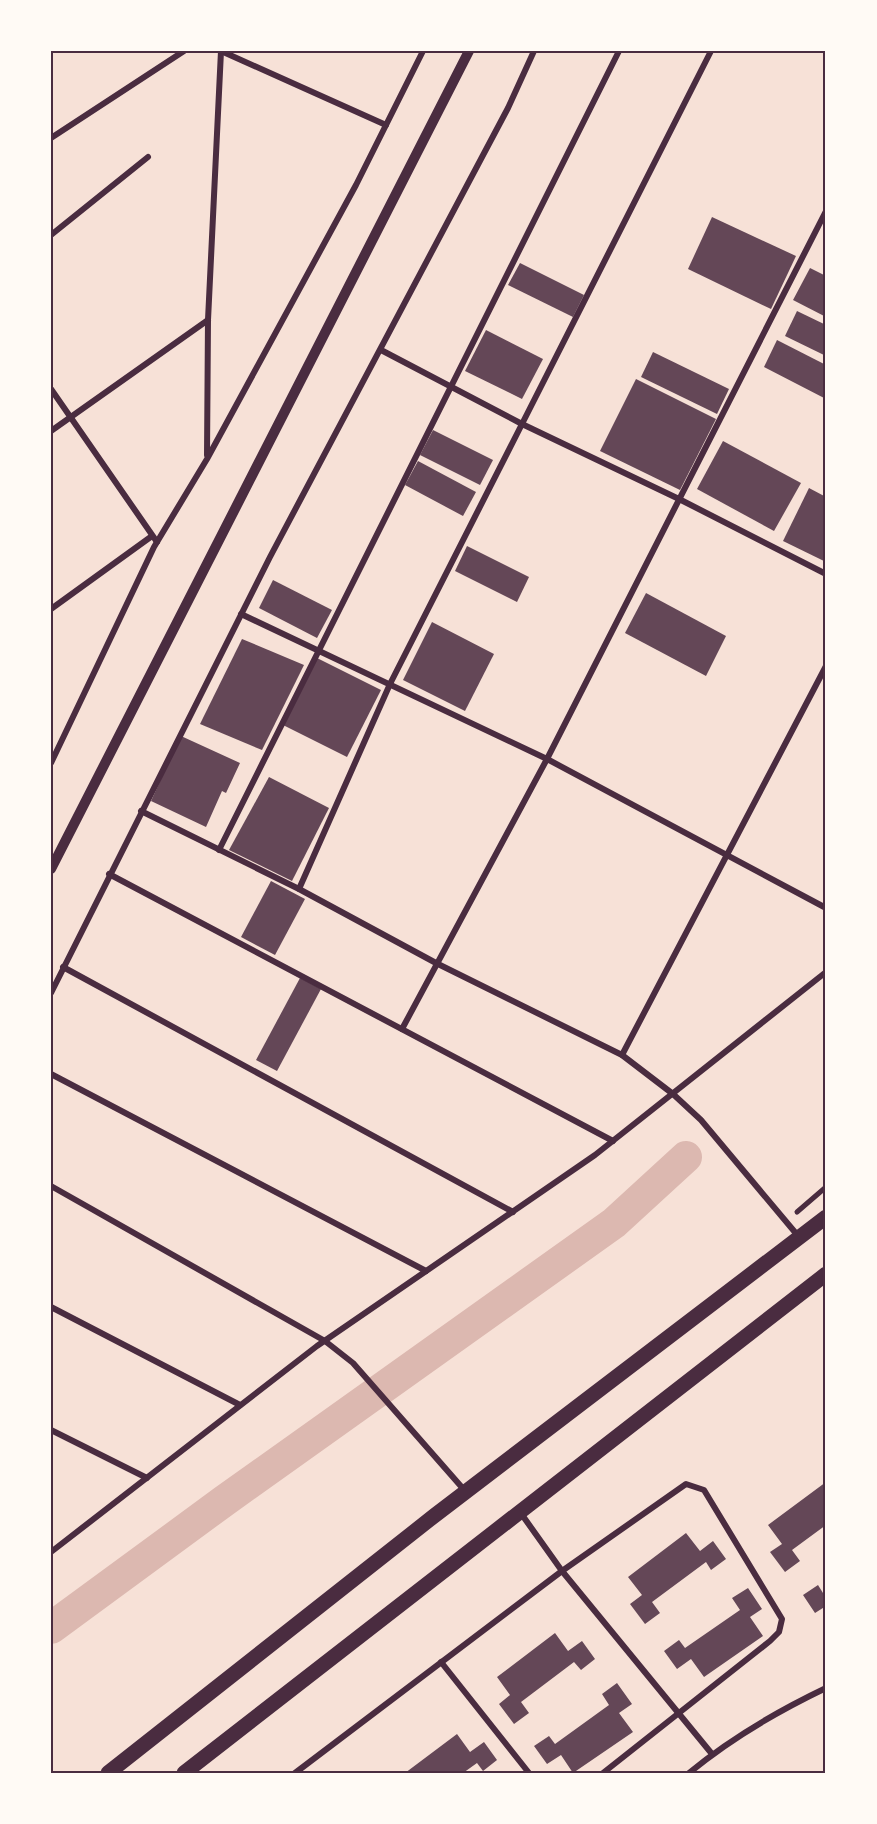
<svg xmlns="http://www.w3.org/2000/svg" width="877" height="1824" font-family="'Titillium Web',sans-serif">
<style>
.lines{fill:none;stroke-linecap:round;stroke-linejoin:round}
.canal{stroke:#dcb8b0;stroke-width:32}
.building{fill:#644757}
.pedestrian{stroke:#4a2c40;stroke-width:5}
.minor{stroke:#4a2c40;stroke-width:6}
.tertiary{stroke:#4a2c40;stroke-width:10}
.primary{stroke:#4a2c40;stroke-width:15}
.neatline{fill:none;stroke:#4a2c40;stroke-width:2}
</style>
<rect width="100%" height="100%" fill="#f7e1d7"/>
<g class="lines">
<path class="canal" d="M 51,1628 L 224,1501 L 614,1223 L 686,1157"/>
</g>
<g class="building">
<path d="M 712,217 L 796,256 L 771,309 L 688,269 Z"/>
<path d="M 520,263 L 584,295 L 573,317 L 508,285 Z"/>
<path d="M 810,268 L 826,276 L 826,317 L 793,300 Z"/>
<path d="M 797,311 L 826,325 L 826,356 L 785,336 Z"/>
<path d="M 486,330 L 543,359 L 522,399 L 465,371 Z"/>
<path d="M 777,340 L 826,365 L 826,399 L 764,367 Z"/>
<path d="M 653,352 L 729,389 L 717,414 L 641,377 Z"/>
<path d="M 636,379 L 716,419 L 680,490 L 600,451 Z"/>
<path d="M 433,430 L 493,460 L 480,485 L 420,455 Z"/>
<path d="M 723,441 L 801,483 L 774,531 L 697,489 Z"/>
<path d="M 418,461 L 476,492 L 463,516 L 405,485 Z"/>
<path d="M 809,488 L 826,497 L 826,562 L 783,541 Z"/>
<path d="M 467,546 L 529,577 L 517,602 L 455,571 Z"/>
<path d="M 273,580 L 332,610 L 317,638 L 259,608 Z"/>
<path d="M 646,593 L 726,636 L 706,676 L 625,633 Z"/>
<path d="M 432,622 L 494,654 L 465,711 L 403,680 Z"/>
<path d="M 242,639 L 304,665 L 262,750 L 200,724 Z"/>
<path d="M 317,658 L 381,690 L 347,757 L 283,725 Z"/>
<path d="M 181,736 L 240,763 L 226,793 L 222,791 L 206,827 L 151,801 Z"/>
<path d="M 269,777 L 329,808 L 292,881 L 229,850 Z"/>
<path d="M 271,881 L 305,899 L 275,955 L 241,937 Z"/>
<path d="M 300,978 L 321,989 L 277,1071 L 256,1060 Z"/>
<path d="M 826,1482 L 826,1525 L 792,1550 L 800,1561 L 785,1572 L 770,1552 L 782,1544 L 768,1525 Z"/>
<path d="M 686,1533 L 700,1551 L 713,1541 L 726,1559 L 711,1570 L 706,1562 L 652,1602 L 660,1613 L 645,1624 L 630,1604 L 642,1595 L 628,1577 Z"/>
<path d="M 818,1585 L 823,1593 L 826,1591 L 826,1606 L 815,1613 L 803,1595 Z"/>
<path d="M 748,1588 L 762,1609 L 750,1617 L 763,1636 L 704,1677 L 691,1659 L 677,1669 L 664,1651 L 679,1640 L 685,1648 L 740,1610 L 732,1598 Z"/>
<path d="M 555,1633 L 568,1651 L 582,1641 L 595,1659 L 581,1670 L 574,1662 L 521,1702 L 529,1713 L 514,1724 L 499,1704 L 510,1695 L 497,1677 Z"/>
<path d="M 617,1683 L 632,1704 L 619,1713 L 633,1732 L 573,1773 L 561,1755 L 547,1764 L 534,1746 L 549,1736 L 555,1744 L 609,1705 L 602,1694 Z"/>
<path d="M 457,1734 L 470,1752 L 484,1742 L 497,1760 L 483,1771 L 477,1763 L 463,1773 L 405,1773 Z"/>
</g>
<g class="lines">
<path class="pedestrian" d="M 797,1212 L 826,1187"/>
<g class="minor">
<path d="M 221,51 L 386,125"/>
<path d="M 51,138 L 184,51"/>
<path d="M 51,235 L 148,157"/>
<path d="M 381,350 L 522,424 L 711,51"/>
<path d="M 51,389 L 157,542"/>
<path d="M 51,431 L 208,320"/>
<path d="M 207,455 L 208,320 L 221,51"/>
<path d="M 51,609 L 152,536"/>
<path d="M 241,614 L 547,759 L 826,908"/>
<path d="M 51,763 L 154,547 L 207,459 L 356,185 L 423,51"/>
<path d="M 141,811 L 299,889 L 436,963 L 622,1055 L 673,1094 L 701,1120 L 799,1237"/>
<path d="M 219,850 L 619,51"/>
<path d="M 109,874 L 613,1141"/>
<path d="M 299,889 L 390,684 L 522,424 L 679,499 L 826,574"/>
<path d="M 63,967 L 513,1212"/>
<path d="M 51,993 L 270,557 L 508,108 L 534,51"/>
<path d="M 402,1029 L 547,759 L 826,211"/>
<path d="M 622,1055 L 826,666"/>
<path d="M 51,1074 L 426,1271"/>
<path d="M 51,1186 L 325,1341 L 353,1363 L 466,1492"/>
<path d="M 51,1307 L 240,1405"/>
<path d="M 51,1430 L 147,1478"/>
<path d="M 520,1512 L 562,1571 L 712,1754"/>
<path d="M 51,1552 L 317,1346 L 595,1155 L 826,972"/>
<path d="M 441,1662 L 529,1773"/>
<path d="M 295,1773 L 562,1571 L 686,1484 L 704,1490 L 782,1619 L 779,1632 L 770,1641 L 603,1773"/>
<path d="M 689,1773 C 730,1739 778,1711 826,1688"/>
</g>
<path class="tertiary" d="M 51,869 L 469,51"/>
<g class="primary">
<path d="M 108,1773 L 434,1516 L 826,1217"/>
<path d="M 184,1773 L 826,1274"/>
</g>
</g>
<rect width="877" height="1824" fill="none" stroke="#fffaf5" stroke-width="105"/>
<rect x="52" y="52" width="772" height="1720" class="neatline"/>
</svg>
